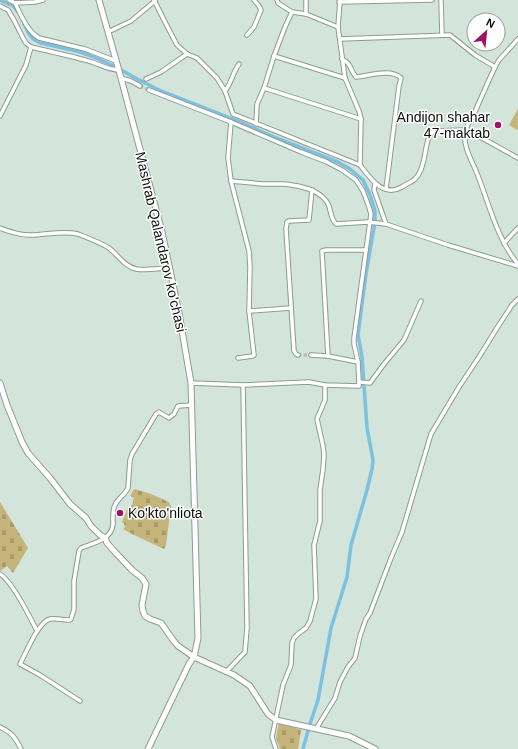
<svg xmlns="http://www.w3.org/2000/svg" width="518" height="749" font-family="Helvetica,sans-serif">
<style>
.green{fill:#c6b57a}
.cemetery{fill:url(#cemetery-stones)}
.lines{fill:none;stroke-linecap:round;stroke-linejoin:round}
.canal{stroke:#7dc0df;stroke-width:3.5}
.street-tunnel{stroke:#b5c4bb;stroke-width:3.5;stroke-dasharray:3.5 2;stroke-linecap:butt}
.street-casing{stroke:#8c9c93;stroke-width:5.5}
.secondary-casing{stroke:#8c9c93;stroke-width:7}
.street{stroke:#fff;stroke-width:3.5}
.secondary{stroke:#fff;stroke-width:5}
.poi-dot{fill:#9d1362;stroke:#fff;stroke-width:1.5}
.labels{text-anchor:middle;stroke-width:3;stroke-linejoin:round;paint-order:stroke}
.poi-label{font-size:14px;fill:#090f0c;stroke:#fff;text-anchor:end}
.street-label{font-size:14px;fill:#090f0c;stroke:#fff}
</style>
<defs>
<pattern id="cemetery-stones" width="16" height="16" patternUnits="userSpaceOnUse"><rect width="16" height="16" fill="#c6b57a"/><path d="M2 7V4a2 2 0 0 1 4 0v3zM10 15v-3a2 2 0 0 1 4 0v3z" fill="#a99a68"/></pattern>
</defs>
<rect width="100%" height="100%" fill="#d3e4da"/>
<path class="green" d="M 518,109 L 518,129 L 517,130 L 509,125 Z"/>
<g class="cemetery">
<path d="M 134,489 L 151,494 L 169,502 L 171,507 L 166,545 L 164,549 L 134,535 L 123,529 L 126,526 L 124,525 L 124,523 L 122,522 L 128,507 L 131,508 L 131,505 L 132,505 L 134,498 L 130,496 Z"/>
<path d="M 0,502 L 28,548 L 13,573 L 7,566 L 0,571 Z"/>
<path d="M 279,723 L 301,730 L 298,749 L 280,749 L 276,737 Z"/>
</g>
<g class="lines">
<g class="canal">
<path d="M 0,0 L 13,6 L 18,12"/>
<path d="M 24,24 C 29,34 30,39 41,43 L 80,52 L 89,55 L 114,66 L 139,80 L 161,91 L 240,122 L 279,139 L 338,162 L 350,169 L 363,180 L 370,195 L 375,211 L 375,222 L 366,274 L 358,335 L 359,340 L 362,357 L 367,428 L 373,460 L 372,469 L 367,490 L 351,545 L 347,577 L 331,628 L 318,700 L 309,727 L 303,749"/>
</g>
<g class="street-tunnel">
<path d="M 140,86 L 149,90"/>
<path d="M 298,355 L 311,355"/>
</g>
<defs>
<g id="street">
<path d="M 9,0 L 15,3 L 35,2 L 43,0"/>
<path d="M 154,0 L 165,22 L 177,45 L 187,54 L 197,58 L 217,78 L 225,91 L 233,114 L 360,165"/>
<path d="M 277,0 L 278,3 L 292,12 L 306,14 L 338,27"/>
<path d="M 340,0 L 338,27 L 345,78 L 359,111 L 361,119 L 360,165"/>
<path d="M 441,0 L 442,35"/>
<path d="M 339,2 L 432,0"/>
<path d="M 15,3 C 21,15 27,31 39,38 L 85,49 L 116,61"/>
<path d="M 0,6 L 8,10 L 14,20 L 23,38 L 26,43 L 31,47"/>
<path d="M 306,14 L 306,0"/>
<path d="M 108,32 L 131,21 L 155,1"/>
<path d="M 247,35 L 254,27 L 261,10 L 259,6 L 254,0"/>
<path d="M 340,39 L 450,35 L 475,55 L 495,67"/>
<path d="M 518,39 L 499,60 L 495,67 C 488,82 481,98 474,114 C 471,120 465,127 465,133 C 463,148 473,162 478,176 C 489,204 498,241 518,264"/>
<path d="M 274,56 L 345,78"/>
<path d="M 342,59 C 353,65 349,69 356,77 C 369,76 391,68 401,78 L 399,86 L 386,189"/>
<path d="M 121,78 L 131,81 L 140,86"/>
<path d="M 146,79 L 161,72 L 187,54"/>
<path d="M 264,88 L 361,119"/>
<path d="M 149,90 L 231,122 L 301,152 L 327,162 L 342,170 L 356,180 L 363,191 L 369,207 L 371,214 L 354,338 L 354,344 L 358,362 L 359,382 L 370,383 L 384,364 L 404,340 L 421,301"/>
<path d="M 225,91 C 232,82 232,74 239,64"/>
<path d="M 0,116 L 26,65 L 31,47 C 52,52 72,56 92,62 C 101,65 109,70 119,70"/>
<path d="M 231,122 L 228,158 L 231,181 L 249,251 L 250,267 L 249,311 L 254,355 L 253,356 L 238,358"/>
<path d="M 256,124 L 257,104 L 264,88 L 274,56 L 285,27 L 292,12"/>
<path d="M 466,129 L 518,158"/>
<path d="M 360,165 C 370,178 383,198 402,187 C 406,184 412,182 415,179 C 428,166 423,137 434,131 L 465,130"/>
<path d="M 231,181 L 263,184 L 285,184 L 298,186 L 312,190"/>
<path d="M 375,184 L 374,190 L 386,224 L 448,245 L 518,266"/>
<path d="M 0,228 C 10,232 20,235 31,235 C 46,235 62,230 78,234 C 88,238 99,242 109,248 C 118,255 124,266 136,269 C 147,271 159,268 170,268"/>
<path d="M 504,243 L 518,228"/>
<path d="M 249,311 L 291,308"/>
<path d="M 298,355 L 296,354 L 294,351 L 286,229 L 287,222 L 289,221 L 309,220 L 312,190 C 319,194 326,198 329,206 C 331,213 331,219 336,224 L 368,222 L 386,224"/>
<path d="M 311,355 L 328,356 L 358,362"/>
<path d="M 328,356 L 322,251 L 326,250 L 366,250"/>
<path d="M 191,383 L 243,385 L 309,382 L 325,385 L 359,386 L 359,382"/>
<path d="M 0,574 C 13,582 30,617 37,631"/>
<path d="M 226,672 L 245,652 L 247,628 L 243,385"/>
<path d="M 80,701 L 40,675 L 20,664 C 26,653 38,622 50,619 C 55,618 65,620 70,620 L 71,619 L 74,609 L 74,581 L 79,551 L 81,548 C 93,543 112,540 113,524 C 113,517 112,511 115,505 C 118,498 125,495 128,488 L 130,460 L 132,454 L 156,414 L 159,412 L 169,418 L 174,414 L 178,406 L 192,405"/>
<path d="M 0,727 C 11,732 16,738 21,749"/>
<path d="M 316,729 L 335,698 L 340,682 L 348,667 L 355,658 L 360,636 L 366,619 L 370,613 L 391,558 L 402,532 L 431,434 L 459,387 L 479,357 L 497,328 L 512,305 L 518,299"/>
<path d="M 276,749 L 272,737 L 283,685 L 291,665 L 292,643 L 294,638 L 299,633 L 306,628 L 310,621 L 316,599 L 314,545 L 320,521 L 320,490 L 323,469 L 324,455 L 323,446 L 317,419 L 325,400 L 325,385"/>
</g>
<g id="secondary">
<path d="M 99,0 L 121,78 L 162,232 L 179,313 L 191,383 L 198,638 L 194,657 L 189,664 L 148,749"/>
<path d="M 0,383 L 7,405 L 22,442 L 28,453 L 50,478 L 70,504 L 86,518 L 91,526 L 100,535 L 105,538 L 107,543 L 115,552 L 132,570 L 142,578 L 146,584 L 142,605 L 143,611 L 145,616 L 150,619 L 161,623 L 173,640 L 178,646 L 194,657 L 234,675 L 250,686 L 268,714 L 276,720 L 349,736 L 375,749"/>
</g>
</defs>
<use href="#street" class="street-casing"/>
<use href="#secondary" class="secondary-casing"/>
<use href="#street" class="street"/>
<use href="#secondary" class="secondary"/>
</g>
<g class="poi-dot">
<circle cx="498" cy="125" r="4"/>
<circle cx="120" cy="513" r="4"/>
</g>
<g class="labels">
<g class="poi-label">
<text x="490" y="122">Andijon shahar<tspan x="490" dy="16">47-maktab</tspan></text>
<text x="128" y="518" text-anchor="start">Ko'kto'nliota</text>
</g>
<g class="street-label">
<text transform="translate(161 242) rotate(77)" y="5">Mashrab Qalandarov ko'chasi</text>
</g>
</g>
<g transform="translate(486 32) rotate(27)"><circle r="19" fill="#ffffff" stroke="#9d9f9e"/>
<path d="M0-3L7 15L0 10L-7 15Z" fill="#9d1362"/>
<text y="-6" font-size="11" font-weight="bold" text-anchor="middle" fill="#090f0c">N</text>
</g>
</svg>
